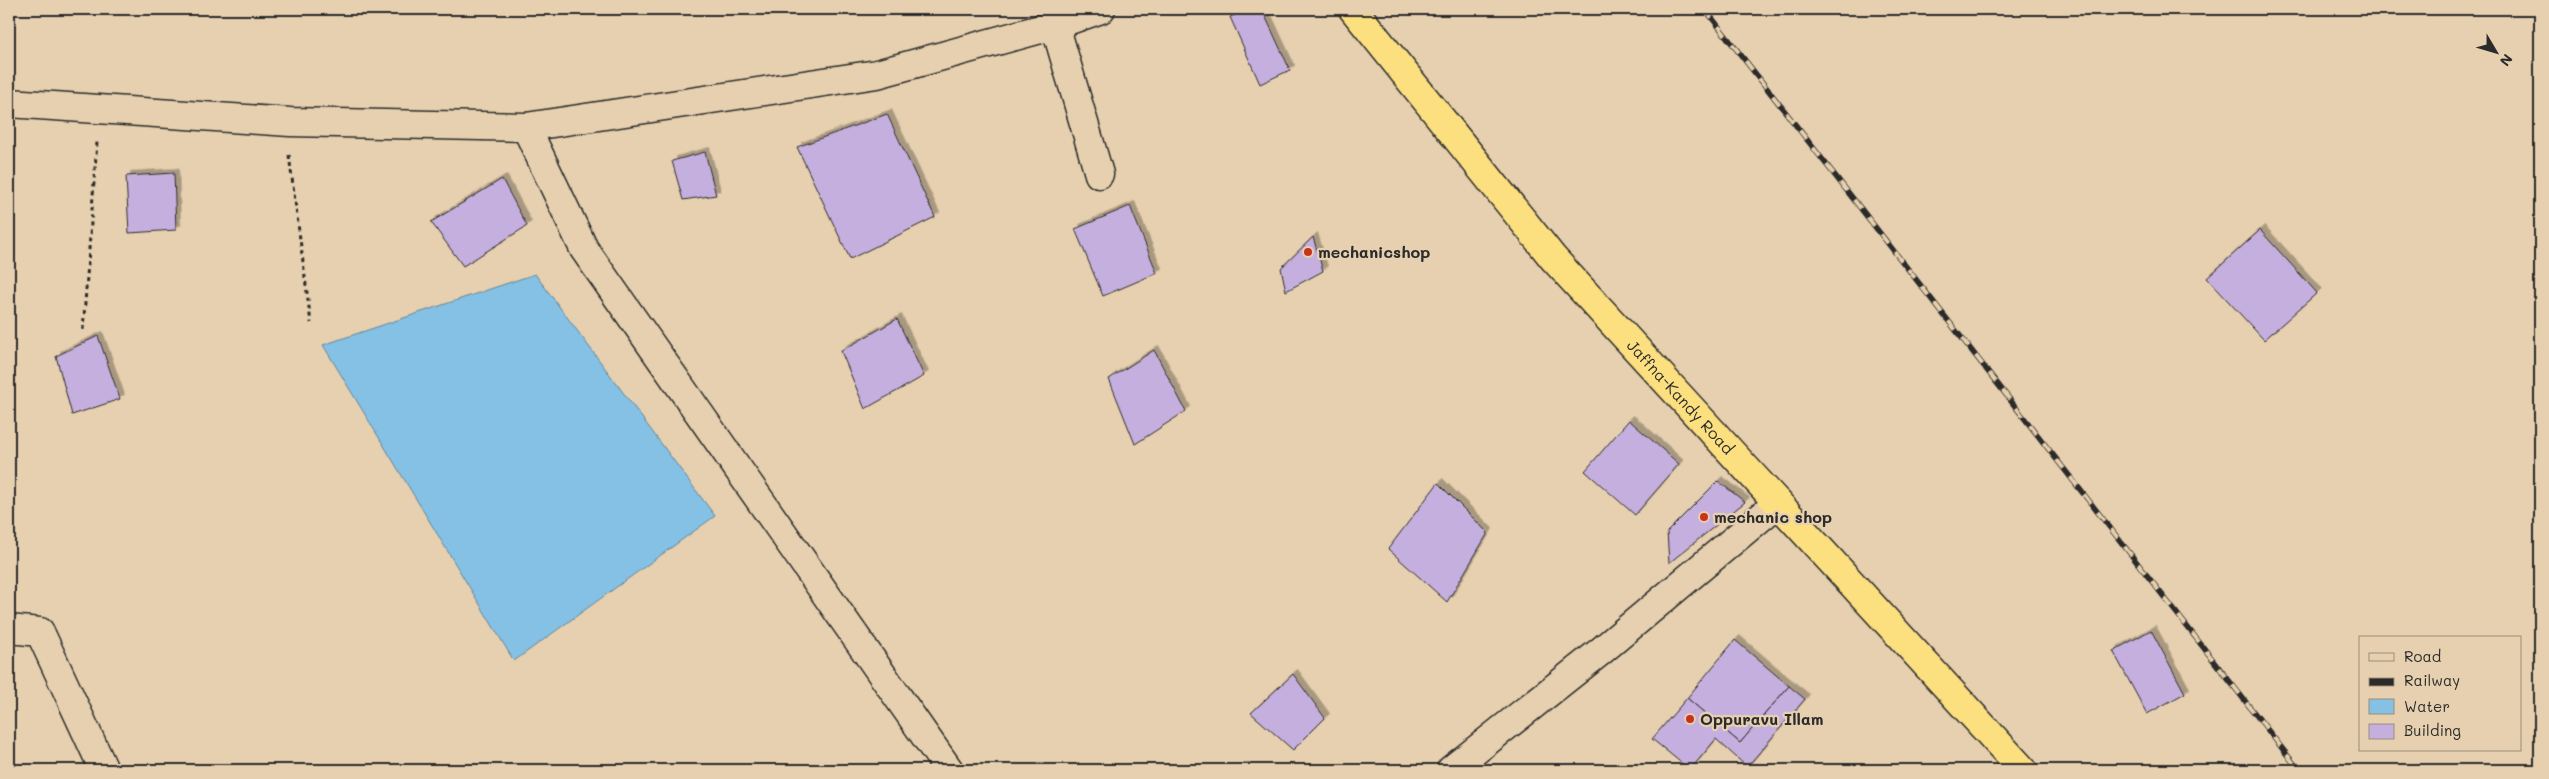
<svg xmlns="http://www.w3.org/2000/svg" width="2549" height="779" font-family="Mali,sans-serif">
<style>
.water{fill:#85c1e5;stroke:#61859b}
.building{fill:#c5afde;stroke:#2b2b2b;filter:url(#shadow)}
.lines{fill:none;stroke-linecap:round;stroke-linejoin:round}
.minor-casing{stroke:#2b2b2b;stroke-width:31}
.highway-casing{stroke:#2b2b2b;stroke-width:31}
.path{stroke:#2b2b2b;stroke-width:3;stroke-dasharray:4 4;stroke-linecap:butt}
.minor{stroke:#e6d0af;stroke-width:28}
.highway{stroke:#fce080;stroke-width:28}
.rail-casing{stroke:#2b2b2b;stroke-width:5.5}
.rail{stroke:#e6d0af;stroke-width:4;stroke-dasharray:11;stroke-linecap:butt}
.poi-dot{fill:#c8321e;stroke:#e6d0af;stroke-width:2}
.labels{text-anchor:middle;stroke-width:4.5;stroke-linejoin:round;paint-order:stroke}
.poi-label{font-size:16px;font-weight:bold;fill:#2b2b2b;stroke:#e6d0af;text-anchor:start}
.street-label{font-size:16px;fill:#2b2b2b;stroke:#e6d0af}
</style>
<defs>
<filter id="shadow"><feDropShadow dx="4.5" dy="-4.5" stdDeviation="0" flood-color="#0004"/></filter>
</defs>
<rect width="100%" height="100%" fill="#e6d0af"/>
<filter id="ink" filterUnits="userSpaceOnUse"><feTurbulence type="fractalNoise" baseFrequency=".02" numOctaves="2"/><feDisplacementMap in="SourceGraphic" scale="10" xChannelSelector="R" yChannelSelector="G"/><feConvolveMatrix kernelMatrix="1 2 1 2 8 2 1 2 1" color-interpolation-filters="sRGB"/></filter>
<g filter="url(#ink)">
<path class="water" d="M 535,274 L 715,516 L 514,661 L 323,345 Z"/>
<g class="building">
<path d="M 1249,9 L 1262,9 L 1290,70 L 1260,84 L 1230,17 Z"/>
<path d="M 887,114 L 935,217 L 850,259 L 797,147 Z"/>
<path d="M 705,152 L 716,195 L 683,200 L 672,161 Z"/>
<path d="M 174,173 L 176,230 L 129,233 L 126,176 Z"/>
<path d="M 502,179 L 527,226 L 463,266 L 431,222 Z"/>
<path d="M 1130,206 L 1157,273 L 1103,296 L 1075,229 Z"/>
<path d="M 2260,230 L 2317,293 L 2264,340 L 2207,278 Z"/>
<path d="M 1313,237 L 1323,271 L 1286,291 L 1281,268 Z"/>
<path d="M 897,319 L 924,376 L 865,409 L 841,351 Z"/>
<path d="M 98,336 L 120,399 L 72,415 L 56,356 Z"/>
<path d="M 1154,350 L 1186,411 L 1135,444 L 1109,379 Z"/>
<path d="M 1629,420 L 1679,464 L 1635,515 L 1585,471 Z"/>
<path d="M 1718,481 L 1745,502 L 1669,563 L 1667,532 Z"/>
<path d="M 1438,483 L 1488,533 L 1447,602 L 1388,549 Z"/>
<path d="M 2151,630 L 2185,693 L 2147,714 L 2113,651 Z"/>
<path d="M 1735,640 L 1789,686 L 1740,743 L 1687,698 Z"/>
<path d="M 1293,674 L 1325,718 L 1293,750 L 1251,713 Z"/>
<path d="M 1789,686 L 1805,699 L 1747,767 L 1716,739 L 1690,770 L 1652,739 L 1687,698 L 1740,743 Z"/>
</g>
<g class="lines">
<defs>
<g id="minor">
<path d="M 1055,25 L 1099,174"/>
<path d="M 9,103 L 290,122 L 526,127 L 877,74 L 1055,25 L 1101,9"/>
<path d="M 526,127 L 584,249 L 949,770"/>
<path d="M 9,629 L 40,632 L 104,770"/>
<path d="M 1451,770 L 1601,651 L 1778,503"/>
</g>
<g id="highway">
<path id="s1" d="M 1353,9 L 1553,258 L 2023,770"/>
</g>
</defs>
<use href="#minor" class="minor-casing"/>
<use href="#highway" class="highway-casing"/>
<g class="path">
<path d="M 289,155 L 311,323"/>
<path d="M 83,330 L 97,142"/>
</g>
<use href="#minor" class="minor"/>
<use href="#highway" class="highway"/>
<defs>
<path id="rail" d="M 1705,9 L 2299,770"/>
</defs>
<use href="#rail" class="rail-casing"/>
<use href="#rail" class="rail"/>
</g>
</g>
<g class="poi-dot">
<circle cx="1308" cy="252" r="5"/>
<circle cx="1704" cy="517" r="5"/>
<circle cx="1690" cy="719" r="5"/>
</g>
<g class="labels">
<g class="poi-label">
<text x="1318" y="258">mechanicshop</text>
<text x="1714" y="523">mechanic shop</text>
<text x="1700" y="725">Oppuravu Illam</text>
</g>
<g class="street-label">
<text dy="6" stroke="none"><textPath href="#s1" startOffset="508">Jaffna-Kandy Road</textPath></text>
</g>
</g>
<rect width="2549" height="779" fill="none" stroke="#e6d0af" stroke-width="30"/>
<rect x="15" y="15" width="2519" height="749" fill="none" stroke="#2b2b2b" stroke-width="2" filter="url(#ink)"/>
<rect x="2359" y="636" width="162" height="115" fill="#e6d0af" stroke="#9b8e7a"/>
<rect x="2369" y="653" width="25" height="8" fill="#e6d0af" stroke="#9b8e7a"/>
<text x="2404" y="662" font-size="15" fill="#2b2b2b">Road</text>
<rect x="2369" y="678" width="25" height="8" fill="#2b2b2b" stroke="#9b8e7a"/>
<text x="2404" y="686" font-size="15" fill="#2b2b2b">Railway</text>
<rect x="2369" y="699" width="25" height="15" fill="#85c1e5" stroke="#9b8e7a"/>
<text x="2404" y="712" font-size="15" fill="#2b2b2b">Water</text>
<rect x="2369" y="724" width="25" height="15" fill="#c5afde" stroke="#9b8e7a"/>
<text x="2404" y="736" font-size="15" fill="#2b2b2b">Building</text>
<g transform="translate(2496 52) rotate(128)" stroke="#e6d0af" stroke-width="4" paint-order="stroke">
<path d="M0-4L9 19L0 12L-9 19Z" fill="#2b2b2b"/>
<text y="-8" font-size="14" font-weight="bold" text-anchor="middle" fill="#2b2b2b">N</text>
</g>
</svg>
